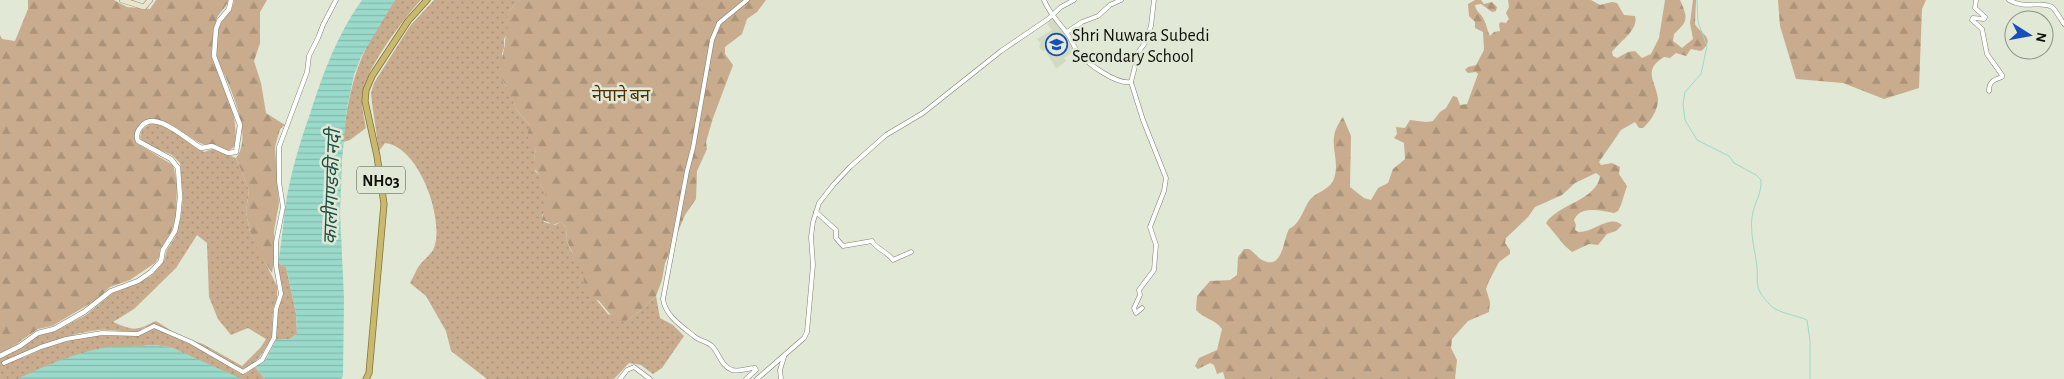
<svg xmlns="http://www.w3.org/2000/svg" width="2064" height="379" font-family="'Alegreya Sans','Noto Sans Devanagari',sans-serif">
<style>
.built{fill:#d2dbc2}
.grass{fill:url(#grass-dots);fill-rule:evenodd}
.forest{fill:url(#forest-firs)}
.water{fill:url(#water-rules)}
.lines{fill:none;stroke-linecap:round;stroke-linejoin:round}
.stream{stroke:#9adacb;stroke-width:1}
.minor-casing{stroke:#7b8171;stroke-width:5}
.tertiary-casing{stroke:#7b8171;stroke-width:5.5}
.secondary-casing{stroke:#7b8171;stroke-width:6}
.trunk-casing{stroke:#7f7234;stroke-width:7}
.minor{stroke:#fff;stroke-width:4}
.tertiary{stroke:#fff;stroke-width:4.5}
.secondary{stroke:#ebe4c9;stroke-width:5}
.trunk{stroke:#cab86e;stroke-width:5.5}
.labels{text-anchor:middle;stroke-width:5;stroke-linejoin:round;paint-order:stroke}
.shield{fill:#e1e8d5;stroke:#4d5147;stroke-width:1}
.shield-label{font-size:16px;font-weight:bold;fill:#0e100a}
.poi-label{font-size:18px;fill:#0e100a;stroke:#e1e8d5;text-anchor:start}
.park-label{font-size:18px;fill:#543000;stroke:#e1e8d5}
.water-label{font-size:19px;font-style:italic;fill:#1c5248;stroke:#e1e8d5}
</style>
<defs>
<pattern id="grass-dots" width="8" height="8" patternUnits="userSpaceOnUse" patternTransform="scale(1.25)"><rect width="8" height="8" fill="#c9ac8e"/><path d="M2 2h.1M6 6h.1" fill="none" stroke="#ab9379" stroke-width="1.8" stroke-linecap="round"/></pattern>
<pattern id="forest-firs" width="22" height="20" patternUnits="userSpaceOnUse" patternTransform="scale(1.25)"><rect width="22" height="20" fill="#c9ac8e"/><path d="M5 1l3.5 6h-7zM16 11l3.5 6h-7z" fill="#ab9379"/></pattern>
<pattern id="water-rules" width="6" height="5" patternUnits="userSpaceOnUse" patternTransform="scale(1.25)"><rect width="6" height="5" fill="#9adacb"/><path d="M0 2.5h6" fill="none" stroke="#84baad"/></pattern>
</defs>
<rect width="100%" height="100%" fill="#e1e8d5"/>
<path class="built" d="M 1054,19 L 1075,50 L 1064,58 L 1066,61 L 1056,69 L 1045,50 L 1043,51 L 1039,48 L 1040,43 L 1037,39 L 1052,30 L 1048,25 L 1049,20 Z"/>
<g class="grass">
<path d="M 395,0 L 421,0 C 403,19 369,65 363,90 C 360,102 364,116 366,128 L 350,140 L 343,142 C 349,83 360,49 395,0 Z"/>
<path d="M 434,0 L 520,0 C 509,10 505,15 509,30 L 504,39 L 504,48 L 502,53 L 503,82 L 507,87 L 518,112 L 530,125 L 532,140 L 536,149 L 534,159 L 539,165 L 535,171 L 542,177 L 540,184 C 547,193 549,206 542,216 L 544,222 L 555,225 L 561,222 L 567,228 L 566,239 L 571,251 L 583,269 L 595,298 L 608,314 L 626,321 L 641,310 L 656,296 L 660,318 L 673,325 L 684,336 L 662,368 L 653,374 L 641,365 L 629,363 L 614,379 L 487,379 L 451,351 L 446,331 L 426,296 L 410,283 C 413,278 415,272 419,266 C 423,260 431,255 434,248 C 445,220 419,146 385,143 L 379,151 L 372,103 L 371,93 L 374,83 L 410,26 Z"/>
<path d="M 151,123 L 162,125 L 204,152 L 213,149 L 236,158 L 249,190 L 246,212 L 250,232 L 277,286 L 277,300 L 273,309 L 272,338 L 259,358 L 248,368 L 241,370 L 212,351 L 153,325 L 143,328 L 138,333 C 125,332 112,329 99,330 C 71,333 47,344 22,354 L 23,358 L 42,349 L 71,340 L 100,334 L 137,336 L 151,328 L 160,329 L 194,346 L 241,374 L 246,373 L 255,367 L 265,379 L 240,379 L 170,347 L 153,345 L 132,347 L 111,347 L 95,350 L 49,365 L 18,379 L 0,379 L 0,355 L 18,343 L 20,348 L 38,335 L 54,332 L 86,315 L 113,293 L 139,283 L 151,276 L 164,261 L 167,250 L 175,237 L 181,216 L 183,198 L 180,163 L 172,155 L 146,144 L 140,138 L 142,130 ZM 197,235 L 207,243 L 209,297 L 218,319 L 231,335 L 248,328 L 266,339 L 261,347 L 242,366 L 203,344 L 181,337 L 156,321 C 135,331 135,331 113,322 L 134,309 L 176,268 Z"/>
<path d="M 278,263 L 286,267 L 296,313 L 297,334 L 290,339 L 276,340 L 278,309 L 283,296 L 282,284 L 277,271 Z"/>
</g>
<g class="forest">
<path d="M 28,0 L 114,0 L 127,7 L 150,9 L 156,0 L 229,0 C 226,7 222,10 218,16 C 214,23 211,50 212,58 C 213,63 217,68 218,72 C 228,97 240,121 234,147 L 228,151 L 214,144 L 206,145 L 200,143 C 181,133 167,115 143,121 L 136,131 L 136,143 L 173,165 L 177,183 L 176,218 L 171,232 L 160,250 L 159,257 L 155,263 L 130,280 L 110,287 L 96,300 L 52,326 L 38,329 L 0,355 L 0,35 L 2,39 L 15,41 L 28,9 Z"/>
<path d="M 234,0 L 267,0 L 260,12 L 260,43 L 254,61 L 261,83 L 266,113 L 285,125 L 280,129 L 275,147 L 279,203 L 274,231 L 275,255 L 272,273 L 261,256 L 250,232 L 246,212 L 249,190 L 236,158 C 252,139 234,97 226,78 C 223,71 217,64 216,57 C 214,49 217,29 221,23 C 226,14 233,11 234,0 Z"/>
<path d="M 520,0 L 766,0 L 757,12 L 747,19 L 742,34 L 725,47 L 725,54 L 733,65 L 713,118 L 706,142 L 707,149 L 697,171 L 696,199 L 685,215 L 665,263 L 662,280 L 656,296 L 641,310 L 626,321 L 615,320 L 599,301 L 592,297 L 589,294 L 584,282 L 583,269 L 577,263 L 566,239 L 567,228 L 561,222 L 550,226 L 550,223 L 542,220 C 545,205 550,198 540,184 L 541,177 L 534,168 L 538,165 L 534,159 L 536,149 L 527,136 L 530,125 L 518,112 L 512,99 L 507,96 L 507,87 C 497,76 501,63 504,49 C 506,41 504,38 508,30 C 505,15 509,10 520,0 Z"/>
<path d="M 1475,0 L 1481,0 L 1484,4 L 1492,2 L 1497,7 L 1496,11 L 1492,12 L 1481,4 L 1475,5 C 1476,12 1482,14 1484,20 C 1487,25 1487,31 1490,36 L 1494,32 L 1500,31 L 1499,24 L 1501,22 L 1506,23 L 1509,19 L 1506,13 L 1509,7 L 1508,0 L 1591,0 L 1600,5 L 1612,2 L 1617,3 L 1624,15 L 1635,16 C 1639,30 1620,41 1612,52 L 1613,56 L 1617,58 L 1628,52 L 1635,51 L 1642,58 L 1651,54 L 1659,38 L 1665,0 L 1680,0 C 1689,20 1687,21 1674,34 L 1673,41 L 1682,48 L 1693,39 L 1690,23 L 1693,0 L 1696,0 L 1695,24 C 1700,34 1717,38 1701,51 L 1691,49 L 1686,56 L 1676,53 L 1670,58 L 1664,57 C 1641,71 1657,82 1658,100 C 1658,110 1650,122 1643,128 L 1639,128 L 1635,122 L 1621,130 L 1599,162 L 1601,165 L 1612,163 L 1620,167 L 1619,174 L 1627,186 L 1621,205 L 1618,211 L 1614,213 C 1601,211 1581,205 1574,220 L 1576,225 L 1575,230 L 1579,232 C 1595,232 1609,214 1622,225 L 1616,231 L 1607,234 L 1598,245 L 1589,244 L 1572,252 L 1565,246 L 1546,223 C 1558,204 1597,200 1600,176 L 1596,173 L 1575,183 L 1562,195 L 1535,207 L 1528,217 L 1506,238 L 1505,243 L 1510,250 L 1510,254 L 1499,262 L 1489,281 L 1486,289 L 1490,302 L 1489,312 L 1468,321 L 1452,339 L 1451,348 L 1457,360 L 1455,379 L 1225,379 L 1223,372 L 1217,374 L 1214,365 L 1210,363 L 1198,369 L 1195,366 L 1199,358 L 1217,350 L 1222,329 C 1215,319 1204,319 1196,310 L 1197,296 L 1210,281 L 1230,280 L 1237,275 L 1238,257 L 1244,249 L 1249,249 C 1254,252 1257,257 1262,260 C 1283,271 1283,240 1289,229 C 1300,224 1303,210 1309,201 C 1315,192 1328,191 1333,181 C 1343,157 1323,143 1343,117 L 1351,136 L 1350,187 L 1364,198 L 1371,200 L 1378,188 L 1388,183 L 1393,169 L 1405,159 L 1404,143 L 1394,138 L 1397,134 L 1396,127 L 1405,128 L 1410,120 L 1426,122 L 1433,121 L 1440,112 L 1446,108 L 1453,96 L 1457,97 L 1460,105 L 1467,104 L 1478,74 L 1476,72 L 1468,73 L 1465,70 L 1468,67 L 1476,65 L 1484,50 L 1483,32 L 1475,28 L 1475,22 L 1469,16 L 1468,4 Z"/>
<path d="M 1778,0 L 1926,0 L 1922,9 L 1919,88 L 1884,99 L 1843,83 L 1796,79 L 1780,26 Z"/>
</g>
<g class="water">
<path d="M 362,0 L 395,0 L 361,57 L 354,75 L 347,108 L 342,160 L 340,213 L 344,299 L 343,376 L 341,379 L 265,379 L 255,367 L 266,359 L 276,340 L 290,339 L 297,334 L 296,313 L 286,267 L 278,263 C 282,242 283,222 286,202 C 291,172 300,142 310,114 C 323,73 337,35 362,0 Z"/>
<path d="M 153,345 L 170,347 L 242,379 L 18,379 C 44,366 82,350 110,347 C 124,346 139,347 153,345 Z"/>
</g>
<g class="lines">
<path class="stream" d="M 1697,0 L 1698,22 L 1707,46 L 1701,74 L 1685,92 L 1683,104 L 1685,120 L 1697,140 L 1729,156 L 1734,163 L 1756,175 L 1761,180 C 1762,194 1754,203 1752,217 C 1750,234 1755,250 1757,267 C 1758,276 1756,282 1759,290 C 1761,295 1767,302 1771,306 C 1781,314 1796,315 1807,320 L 1810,341 L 1810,379"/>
<defs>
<g id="minor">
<path d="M 1044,0 C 1049,13 1058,21 1066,32 C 1071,38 1073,46 1078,52 C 1086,63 1117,85 1131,82 L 1143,120 L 1166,178 L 1164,191 L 1150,227 L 1156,245 L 1154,270 L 1139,290 L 1140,295 L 1134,308 L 1136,313 L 1142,308"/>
<path d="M 1976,0 L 1975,8 L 1985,17 L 1984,19 L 1973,18 L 1972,20 L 1982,29 L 1987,54 L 2002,75 L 2002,77 C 1994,80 1989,81 1989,91"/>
<path d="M 2009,0 C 2026,10 2040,0 2052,7 C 2057,12 2060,18 2064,24"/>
<path d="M 1067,32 L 1082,22 L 1098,16 L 1110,5 L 1121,0"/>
<path d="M 1131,82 L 1139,51 L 1145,43 L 1151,26 L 1154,0"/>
<path d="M 816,212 L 836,230 L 836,238 L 843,246 L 872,241 C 876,249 888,252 893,260 L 911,252"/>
<path d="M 4,363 L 41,347 L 66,339 L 102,333 L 138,334 L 154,326 L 191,342 L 243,372 L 262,360 L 274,338 L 276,309 L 281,294 L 276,266 L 276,242 L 283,207 L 279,182 L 279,147 L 307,72 L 309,56 L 318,38 L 323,25 L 336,0"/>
<path d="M 620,379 L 627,370 L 634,367 L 650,379"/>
<path d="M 746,379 L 756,370 L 755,368 C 748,368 739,372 732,370 C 721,366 719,353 712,346 C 707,341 700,341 695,337 C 683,327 665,316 663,299 L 687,171 L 693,148 L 712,40 L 719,23 L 747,0"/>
<path d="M 757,379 L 804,338 L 807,332 L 813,265 L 811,237 L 813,222 L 819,203 L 834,184 L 850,167 L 886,135 L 923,113 L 1001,51 L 1048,19 L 1061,7 L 1074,0"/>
<path d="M 781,379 L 780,370 L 784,357"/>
</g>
<path id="tertiary" d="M 0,356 L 20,346 L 38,333 L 54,329 L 84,312 L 111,291 L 138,281 L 151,272 L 161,261 L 163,250 L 175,231 L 178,217 L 180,197 L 178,168 L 171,159 L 138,141 C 136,136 137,131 141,127 C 154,108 187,140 201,148 L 212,146 L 228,153 L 236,152 L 240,125 L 214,56 L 216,29 L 219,21 L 229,9 L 231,0"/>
<path id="secondary" d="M 122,0 L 144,7 L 150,0"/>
<path id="trunk" d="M 366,379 L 369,373 L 384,204 L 377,156 L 365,101 L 366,90 L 372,76 L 408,21 L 427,0"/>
</defs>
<use href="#minor" class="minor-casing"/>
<use href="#tertiary" class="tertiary-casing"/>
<use href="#secondary" class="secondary-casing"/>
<use href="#trunk" class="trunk-casing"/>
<use href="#minor" class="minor"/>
<use href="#tertiary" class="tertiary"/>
<use href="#secondary" class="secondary"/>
<use href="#trunk" class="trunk"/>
</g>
<defs>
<symbol id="school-ring" viewBox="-11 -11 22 22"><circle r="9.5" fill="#e1e8d5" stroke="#184eba" stroke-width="1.5"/><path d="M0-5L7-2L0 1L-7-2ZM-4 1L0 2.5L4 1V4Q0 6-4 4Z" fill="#184eba"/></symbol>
</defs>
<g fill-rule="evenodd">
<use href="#school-ring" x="1044" y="32" width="25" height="25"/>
</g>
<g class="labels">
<rect class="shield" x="357" y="166.5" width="48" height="27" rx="4"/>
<g class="shield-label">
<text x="381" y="186">NH03</text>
</g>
<g class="poi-label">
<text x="1072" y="41">Shri Nuwara Subedi<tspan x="1072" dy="21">Secondary School</tspan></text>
</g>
<g class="park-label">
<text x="621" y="101">नेपाने बन</text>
</g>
<g class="water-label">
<text transform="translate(331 187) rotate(-88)" y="7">कालीगण्डकी नदी</text>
</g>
</g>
<g transform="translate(2029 35) rotate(101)"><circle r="24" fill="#e1e8d5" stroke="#8d9284"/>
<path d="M0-4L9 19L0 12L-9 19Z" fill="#184eba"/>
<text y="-8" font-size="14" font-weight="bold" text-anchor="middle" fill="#0e100a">N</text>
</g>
</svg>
